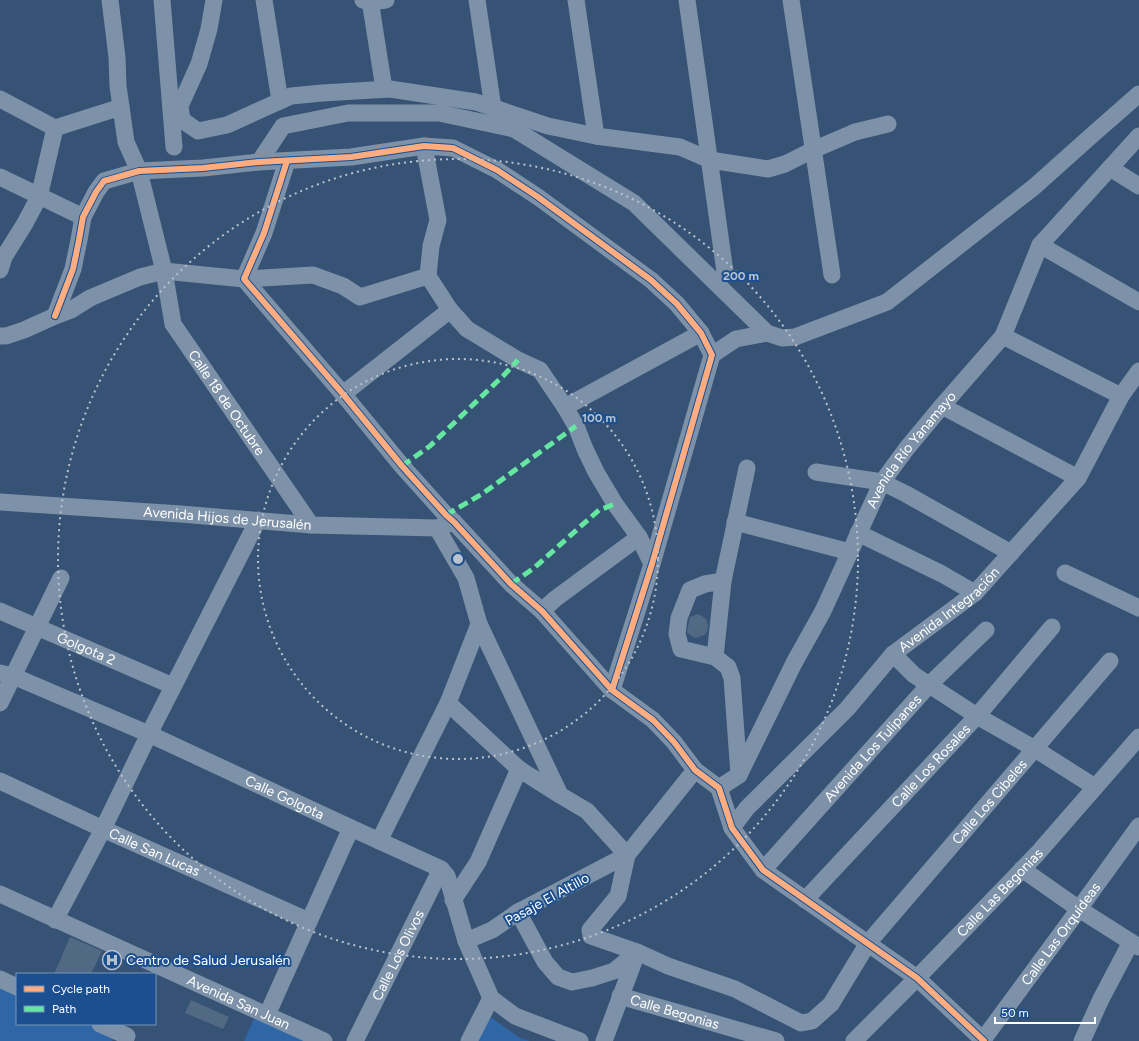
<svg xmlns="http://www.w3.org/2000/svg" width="1139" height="1041" font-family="Figtree,sans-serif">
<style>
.green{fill:#2f66a5}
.building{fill:#526984}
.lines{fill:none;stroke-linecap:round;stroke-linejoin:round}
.minor{stroke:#7d92a8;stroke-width:17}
.quiet{stroke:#66e7a1;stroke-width:5;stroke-dasharray:10 5;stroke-linecap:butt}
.cycleway-casing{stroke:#1b4f8f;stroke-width:8}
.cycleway{stroke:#ffac80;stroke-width:6}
.ring{fill:none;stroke:#b9c2ce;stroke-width:2;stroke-dasharray:2 4}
.labels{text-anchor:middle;stroke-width:4;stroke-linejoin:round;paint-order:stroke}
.street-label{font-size:14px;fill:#fff;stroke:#1b4f8f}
.poi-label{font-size:14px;fill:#fff;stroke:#1b4f8f;text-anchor:start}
.centre{fill:#b9c2ce;stroke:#1b4f8f;stroke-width:2}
.ring-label{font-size:12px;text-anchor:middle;font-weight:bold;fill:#b9c2ce;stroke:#1b4f8f;stroke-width:4;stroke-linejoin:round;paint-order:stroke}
</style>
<rect width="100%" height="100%" fill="#365274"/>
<g class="green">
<path d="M 0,985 L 17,993 L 17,1024 L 87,1024 L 109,1034 L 113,1039 L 112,1041 L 0,1041 Z"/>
<path d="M 255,1016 L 307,1041 L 244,1041 Z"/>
<path d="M 489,1016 L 520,1038 L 530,1041 L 478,1041 Z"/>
</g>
<g class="building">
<path d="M 698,614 L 702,616 L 706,619 L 708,625 L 707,632 L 704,635 L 696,638 L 691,636 L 687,632 L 690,617 Z"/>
<path d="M 70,937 L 102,951 L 91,974 L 54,974 Z"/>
<path d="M 191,1000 L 229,1017 L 223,1029 L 185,1013 Z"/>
</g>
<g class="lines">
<g class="minor">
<path id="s1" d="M 110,0 L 117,57 L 118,86 L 126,142 L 139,171 L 164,271 L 173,324 L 311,525"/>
<path d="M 162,0 L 174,147"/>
<path d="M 214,0 L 209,29 L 199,64 L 180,106 L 182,120 L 198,131 L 227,125 L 291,96 L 322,93 L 390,89 L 476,102 L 548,126 L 596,136 L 680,147 L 710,160 L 768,169 L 785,164 L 813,150 L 855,132 L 888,124"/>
<path d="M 264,0 L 280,101"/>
<path d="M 363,0 L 370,2 L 386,0"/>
<path d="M 370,0 L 384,89"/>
<path d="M 477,0 L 493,108"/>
<path d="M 576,0 L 596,136"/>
<path d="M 687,0 L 725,272"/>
<path d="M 791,0 L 832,275"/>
<path d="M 0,99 L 55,128 L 121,107"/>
<path d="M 424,146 L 438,220 L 431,246 L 428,276 L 450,310 L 467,329 L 518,360 L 540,370 L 565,407 L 576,426 L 585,449 L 596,472 L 615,504 L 639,537 L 652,564"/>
<path d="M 287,161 L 264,233 L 244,279 L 343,394 L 402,466 L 446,515 L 454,522 L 511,584 L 542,611 L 612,690 L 653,720 L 674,742 L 695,770 L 719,788 L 732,828 L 763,870 L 917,978 L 984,1041"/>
<path d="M 259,162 L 283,126 L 348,113 L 439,113 L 514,129 L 634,203 L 767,333"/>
<path d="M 1110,168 L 1139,186"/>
<path d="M 0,177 L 83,217"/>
<path d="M 1040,245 L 1139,302"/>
<path d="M 0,270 L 4,257 L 24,225 L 39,197 L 55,128"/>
<path d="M 55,316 L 73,269 L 79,240 L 83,217 L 96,192 L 104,181 L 139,171 L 203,168 L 259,162 L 351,157 L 424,146 L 453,148 L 497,170 L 538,197 L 651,280 L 677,304 L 701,333 L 712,355 L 652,564 L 612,690"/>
<path d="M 0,336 L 6,336 L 24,330 L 55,316 L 71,310 L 90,298 L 140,277 L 164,271 L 244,279 L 313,275 L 343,286 L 360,297 L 428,276"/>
<path d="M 1003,336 L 1121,396"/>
<path d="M 712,355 L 736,339 L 767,333 L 782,338 L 795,337 L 887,302 L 1034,187 L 1091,136 L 1139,94"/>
<path d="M 343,394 L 450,310"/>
<path d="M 942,406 L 1078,478"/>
<path d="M 565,407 L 701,333"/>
<path d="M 816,472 L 882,482 L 906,494 L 1011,553"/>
<path id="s2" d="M 0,502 L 181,514 L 311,525 L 437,528 L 454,522"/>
<path d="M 735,522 L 850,552"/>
<path d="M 437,528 L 466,578 L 479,624 L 560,795"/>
<path d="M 858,533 L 942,574 L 975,593"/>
<path d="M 1065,573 L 1139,608"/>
<path id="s3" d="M 0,611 L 173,686"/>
<path d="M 542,611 L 555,599 L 639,537"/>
<path d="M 893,654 L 914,675 L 977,716 L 1035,749 L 1095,787"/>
<path d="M 715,657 L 681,649 L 677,634 L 679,618 L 690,590 L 705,584 L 723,581"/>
<path id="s4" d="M 0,673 L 13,676 L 149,734 L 351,828 L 441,869 L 447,876 L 466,941 L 491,998 L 515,1016 L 580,1041"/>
<path d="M 0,703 L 61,578"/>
<path d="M 448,703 L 519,769 L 560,795 L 587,811 L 627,855 L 518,912 L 492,930 L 466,941"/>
<path id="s5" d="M 695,770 L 627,855 L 618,896 L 590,930 L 591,936 L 637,952 L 668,966 L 735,989 L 801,1023 L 812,1021 L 831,1004 L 868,943 L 1110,661"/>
<path d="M 739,775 L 732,678 L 728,667 L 715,657 L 723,581 L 747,468"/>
<path id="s6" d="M 0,781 L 103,829 L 309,921"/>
<path id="s7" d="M 719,788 L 739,775 L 794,663 L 823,611 L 882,482 L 907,448 L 942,406 L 1003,336 L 1040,245 L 1139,136"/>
<path id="s8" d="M 732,828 L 747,808 L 847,709 L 893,654 L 975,593 L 1078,478 L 1121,396 L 1139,371"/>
<path d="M 379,841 L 448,703 L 479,624"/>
<path d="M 1022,869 L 1079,909 L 1139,947"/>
<path id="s9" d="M 763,870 L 929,685 L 986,630"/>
<path id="s10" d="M 0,894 L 324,1041"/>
<path d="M 453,900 L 478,862 L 519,769"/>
<path id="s11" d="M 805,900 L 977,716 L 1052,627"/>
<path d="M 518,912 L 545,962 L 558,977 L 572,982 L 592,978 L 614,971 L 637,952"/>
<path d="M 55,920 L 103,829 L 149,734 L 258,520"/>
<path d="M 0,979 L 17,987"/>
<path id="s12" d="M 620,996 L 776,1041"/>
<path d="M 267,1015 L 351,828"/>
<path d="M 100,1024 L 127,1036"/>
<path id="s13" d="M 355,1041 L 441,869"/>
<path d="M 469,1041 L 491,998"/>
<path d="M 604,1041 L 637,953"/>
<path id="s14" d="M 854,1041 L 917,978 L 1037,854 L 1139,737"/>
<path id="s15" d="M 982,1041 L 1079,909 L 1139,826"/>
<path d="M 1082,1041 L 1101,999 L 1131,942"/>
</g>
<g class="quiet">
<path d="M 402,466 L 430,446 L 504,375 L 518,360"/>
<path d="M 446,515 L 482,494 L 576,426"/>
<path d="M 511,584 L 534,568 L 599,510 L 615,504"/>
</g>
<defs>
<g id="cycleway">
<path d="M 287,161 L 264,233 L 244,279 L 343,394 L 402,466 L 446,515 L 454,522 L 511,584 L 542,611 L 612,690 L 653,720 L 674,742 L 695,770 L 719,788 L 732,828 L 763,870 L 917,978 L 984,1041"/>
<path d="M 55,316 L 73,269 L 79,240 L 83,217 L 96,192 L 104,181 L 139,171 L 203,168 L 259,162 L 351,157 L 424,146 L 453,148 L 497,170 L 538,197 L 651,280 L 677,304 L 701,333 L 712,355 L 652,564 L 612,690"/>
</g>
</defs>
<use href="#cycleway" class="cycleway-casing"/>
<use href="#cycleway" class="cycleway"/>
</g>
<g class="ring">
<circle cx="458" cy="559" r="200"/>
<circle cx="458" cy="559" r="400"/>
</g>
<defs>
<symbol id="hospital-ring" viewBox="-11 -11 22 22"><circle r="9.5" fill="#1b4f8f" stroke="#b9c2ce" stroke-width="1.5"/><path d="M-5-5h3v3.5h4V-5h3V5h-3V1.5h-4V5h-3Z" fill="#b9c2ce"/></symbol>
</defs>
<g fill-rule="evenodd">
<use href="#hospital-ring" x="101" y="949" width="22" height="22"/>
</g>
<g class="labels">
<g class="street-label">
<text dy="5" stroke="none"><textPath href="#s1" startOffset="427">Calle 18 de Octubre</textPath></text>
<text dy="5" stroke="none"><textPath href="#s7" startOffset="393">Avenida Río Yanamayo</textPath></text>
<text dy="5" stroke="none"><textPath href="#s2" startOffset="228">Avenida Hijos de Jerusalén</textPath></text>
<text dy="5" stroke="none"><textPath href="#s8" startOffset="309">Avenida Integración</textPath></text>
<text dy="5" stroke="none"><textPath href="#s3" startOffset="94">Golgota 2</textPath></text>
<text dy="5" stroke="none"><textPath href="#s9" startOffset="164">Avenida Los Tulipanes</textPath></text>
<text dy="5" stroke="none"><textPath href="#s11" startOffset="184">Calle Los Rosales</textPath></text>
<text dy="5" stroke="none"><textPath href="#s4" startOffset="311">Calle Golgota</textPath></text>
<text dy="5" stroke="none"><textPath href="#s5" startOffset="723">Calle Los Cibeles</textPath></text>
<text dy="5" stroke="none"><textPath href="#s6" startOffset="170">Calle San Lucas</textPath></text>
<text dy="5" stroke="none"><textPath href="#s14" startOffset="208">Calle Las Begonias</textPath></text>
<text transform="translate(547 899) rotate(-29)" y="5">Pasaje El Altillo</text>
<text dy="5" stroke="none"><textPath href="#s15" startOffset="133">Calle Las Orquídeas</textPath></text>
<text dy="5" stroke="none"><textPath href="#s13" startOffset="96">Calle Los Olivos</textPath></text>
<text dy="5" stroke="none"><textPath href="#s10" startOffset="262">Avenida San Juan</textPath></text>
<text dy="5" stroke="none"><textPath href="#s12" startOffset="57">Calle Begonias</textPath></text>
</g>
<g class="poi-label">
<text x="126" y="965">Centro de Salud Jerusalén</text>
</g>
</g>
<circle cx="458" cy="559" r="6" class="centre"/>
<g class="ring-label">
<text x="741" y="280">200 m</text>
<text x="599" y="422">100 m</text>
</g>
<rect x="16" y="973" width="140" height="52" fill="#1b4f8f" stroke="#7695bc"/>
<rect x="24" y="986" width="20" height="6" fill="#ffac80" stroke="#7695bc"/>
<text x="52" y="993" font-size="12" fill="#ffffff">Cycle path</text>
<rect x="24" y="1006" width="20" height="6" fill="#66e7a1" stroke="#7695bc"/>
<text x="52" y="1013" font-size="12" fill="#ffffff">Path</text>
<path d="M995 1017v6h100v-6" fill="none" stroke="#ffffff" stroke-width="2"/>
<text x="1001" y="1017" font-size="12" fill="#ffffff" stroke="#1b4f8f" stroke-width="3" paint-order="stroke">50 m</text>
</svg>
